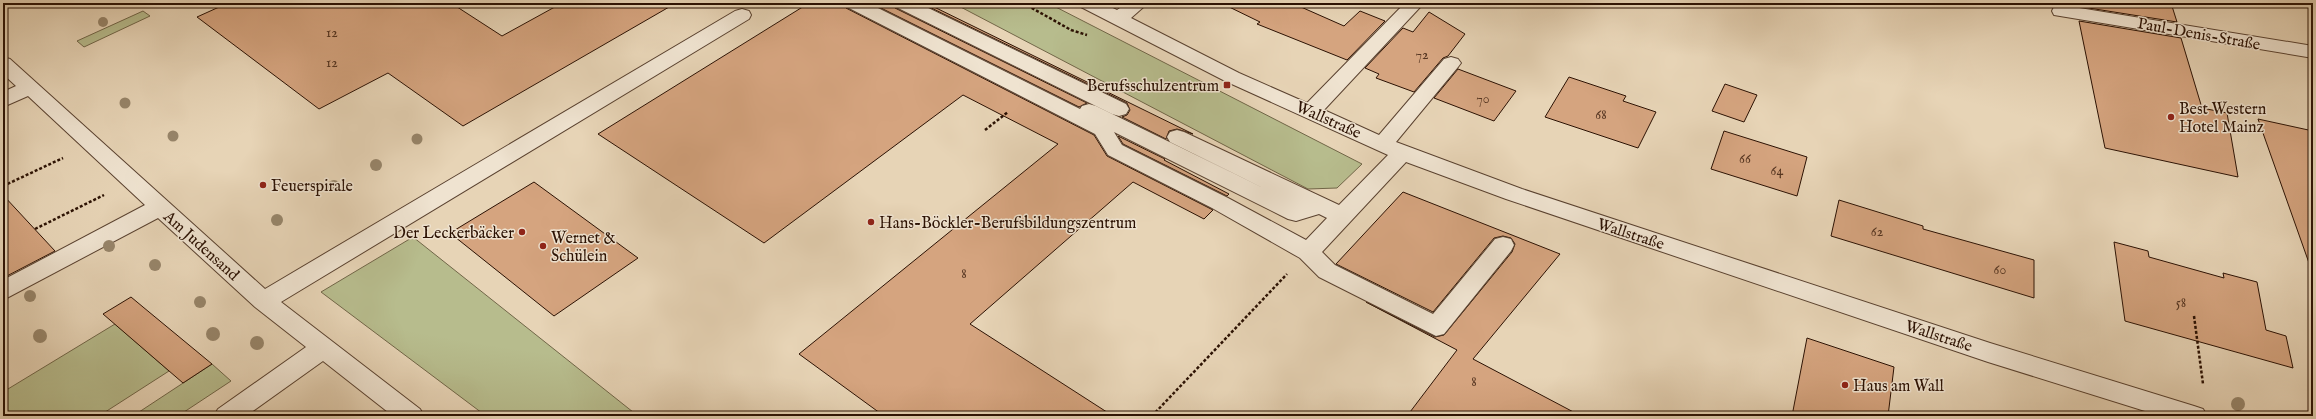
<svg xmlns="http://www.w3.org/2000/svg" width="2316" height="419" font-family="'IM FELL English',serif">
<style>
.green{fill:#b7bc8d;stroke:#716648}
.building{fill:#d5a47f;stroke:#2b1103}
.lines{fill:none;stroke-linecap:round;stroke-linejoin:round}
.minor-casing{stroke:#5a4230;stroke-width:2}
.path{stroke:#2b1103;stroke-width:2.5;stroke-dasharray:3 2;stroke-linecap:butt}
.minor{fill:#efe3d0;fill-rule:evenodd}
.tree{fill:#97856a}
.poi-dot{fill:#8f2418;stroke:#efe3d0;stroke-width:1.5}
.labels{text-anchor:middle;stroke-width:3;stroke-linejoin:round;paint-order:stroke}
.number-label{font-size:14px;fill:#563622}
.street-label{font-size:16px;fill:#2b1103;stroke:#efe3d0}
.poi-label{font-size:16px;fill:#2b1103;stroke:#efe3d0;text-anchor:start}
</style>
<rect width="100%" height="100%" fill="#e7d4b6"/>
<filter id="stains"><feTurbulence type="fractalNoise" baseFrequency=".005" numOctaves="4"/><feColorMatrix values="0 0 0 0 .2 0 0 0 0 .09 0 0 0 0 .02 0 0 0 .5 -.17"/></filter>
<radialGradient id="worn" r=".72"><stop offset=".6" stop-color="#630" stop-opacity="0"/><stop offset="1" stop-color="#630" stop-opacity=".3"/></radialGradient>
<g class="green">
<path d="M 953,3 L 1048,3 L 1362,164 L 1337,188 L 1308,189 Z"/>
<path d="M 143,11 L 150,16 L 84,47 L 77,41 Z"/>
<path d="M 413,237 L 638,416 L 486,416 L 321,292 Z"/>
<path d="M 115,324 L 169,371 L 99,416 L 3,416 L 3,392 Z"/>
<path d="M 212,364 L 231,381 L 178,416 L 133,416 Z"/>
</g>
<g class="building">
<path d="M 228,3 L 451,3 L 502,36 L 562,3 L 676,3 L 463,126 L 388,73 L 319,109 L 197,17 Z"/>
<path d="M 809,3 L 844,3 L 846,8 L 1094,135 L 1107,156 L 1213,210 L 1204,219 L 1133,182 L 970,324 L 1113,416 L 884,416 L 799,354 L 1058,144 L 963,95 L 764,243 L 598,134 Z"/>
<path d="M 871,3 L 893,3 L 895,8 L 1087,103 L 1079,107 Z"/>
<path d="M 921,3 L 926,3 L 1193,134 L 1177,129 L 1169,131 L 1166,139 L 1122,117 L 1127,115 L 1130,110 L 1127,103 Z"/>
<path d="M 1221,3 L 1292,3 L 1344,26 L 1360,11 L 1385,21 L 1347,60 L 1257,24 L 1260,22 Z"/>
<path d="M 2075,3 L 2171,3 L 2177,22 L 2076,6 Z"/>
<path d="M 1429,12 L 1465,34 L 1448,56 L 1443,58 L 1414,92 L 1376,78 L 1379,74 L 1365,68 L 1403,28 L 1413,32 Z"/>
<path d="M 2079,21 L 2181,38 L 2202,108 L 2227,113 L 2238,177 L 2105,148 Z"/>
<path d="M 1458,69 L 1516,91 L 1494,121 L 1434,98 Z"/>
<path d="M 1569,77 L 1626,96 L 1623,101 L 1656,112 L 1638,148 L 1545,117 Z"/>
<path d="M 1725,84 L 1757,95 L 1744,122 L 1712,111 Z"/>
<path d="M 2258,119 L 2313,131 L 2313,262 L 2309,263 Z"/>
<path d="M 1724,131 L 1807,157 L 1797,196 L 1711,169 Z"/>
<path d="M 1118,136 L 1165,159 L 1164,160 L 1229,194 L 1227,196 L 1123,144 Z"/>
<path d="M 534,182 L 638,258 L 554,316 L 450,233 Z"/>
<path d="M 1403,192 L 1560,254 L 1473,359 L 1581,416 L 1407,416 L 1457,350 L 1366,302 L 1435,337 L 1444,335 L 1512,252 L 1515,244 L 1511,238 L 1503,236 L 1494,238 L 1433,312 L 1336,264 Z"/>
<path d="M 3,195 L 55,251 L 3,278 Z"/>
<path d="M 1839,200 L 1923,226 L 1923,229 L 2034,260 L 2034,298 L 1831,236 Z"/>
<path d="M 2114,242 L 2148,251 L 2149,257 L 2224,278 L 2223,273 L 2257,282 L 2266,330 L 2286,336 L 2293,368 L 2125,321 Z"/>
<path d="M 131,297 L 143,307 L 212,364 L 183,383 L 103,314 Z"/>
<path d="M 1807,338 L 1894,367 L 1888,416 L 1792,416 Z"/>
</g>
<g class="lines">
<defs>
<g id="minor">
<path d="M 845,3 L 868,3 L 1080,109 L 1082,106 L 1089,104 L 1096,106 L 1298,205 L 1170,142 L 1167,137 L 1170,132 L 1177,130 L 1184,132 L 1339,205 L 1388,155 L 1225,81 L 1081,7 L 1079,3 L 1102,3 L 1117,10 L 1127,3 L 1148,3 L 1131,18 L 1239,73 L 1307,103 L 1405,3 L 1424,3 L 1324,110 L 1379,135 L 1444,59 L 1451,57 L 1458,59 L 1461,63 L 1458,67 L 1396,142 L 1522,189 L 1990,343 L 2194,406 L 2203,409 L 2207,416 L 2161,416 L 1988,362 L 1506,199 L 1406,162 L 1322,252 L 1335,265 L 1433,314 L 1495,239 L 1503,237 L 1511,239 L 1514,245 L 1511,251 L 1444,334 L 1436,336 L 1319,277 L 1300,258 L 1212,208 L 1108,155 L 1095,134 L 847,7 ZM 1114,132 L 1288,219 L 1296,221 L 1319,214 L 1327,218 L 1306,240 L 1228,198 L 1122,145 Z"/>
<path d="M 894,3 L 918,3 L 1126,104 L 1129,109 L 1126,114 L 1119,116 L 1112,114 L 896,7 Z"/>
<path d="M 2061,5 L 2313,46 L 2313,58 L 2054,15 L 2052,11 L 2054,7 Z"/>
<path d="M 742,9 L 749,11 L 751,15 L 749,19 L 281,302 L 420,409 L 424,416 L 393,416 L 323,361 L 246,416 L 214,416 L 218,409 L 306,347 L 255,307 L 158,218 L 3,300 L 3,280 L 145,205 L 28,96 L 3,107 L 3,92 L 16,86 L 3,74 L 3,57 L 10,59 L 265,289 L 735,11 Z"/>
</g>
</defs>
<use href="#minor" class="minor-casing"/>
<g class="path">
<path d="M 1023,3 L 1071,30 L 1087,35"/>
<path d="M 2309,3 L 2313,10"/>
<path d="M 985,130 L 1008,112"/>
<path d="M 3,186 L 63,158"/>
<path d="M 35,229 L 104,195"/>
<path d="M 2194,316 L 2203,384"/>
<path d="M 1152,416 L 1287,274"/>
</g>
<use href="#minor" class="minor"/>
</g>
<g class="tree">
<circle cx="103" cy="22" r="5"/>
<circle cx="125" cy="103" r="5.5"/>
<circle cx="173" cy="136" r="5.5"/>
<circle cx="417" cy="139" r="5.5"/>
<circle cx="376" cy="165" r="6"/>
<circle cx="334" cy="186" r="6"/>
<circle cx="277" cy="220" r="6"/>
<circle cx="109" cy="246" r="6"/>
<circle cx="155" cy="265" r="6"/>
<circle cx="30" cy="296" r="6"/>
<circle cx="200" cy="302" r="6"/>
<circle cx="213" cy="334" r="7"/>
<circle cx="40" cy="336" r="7"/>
<circle cx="257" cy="343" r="7"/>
<circle cx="2238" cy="404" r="7"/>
</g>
<g class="poi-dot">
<rect x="1223" y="81" width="8" height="8" rx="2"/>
<circle cx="2171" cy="117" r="4"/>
<circle cx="263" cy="185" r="4"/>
<circle cx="871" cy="222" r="4"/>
<circle cx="522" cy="232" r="4"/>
<circle cx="543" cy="246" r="4"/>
<circle cx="1845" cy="385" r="4"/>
</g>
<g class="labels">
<g class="number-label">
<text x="332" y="37">12</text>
<text x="1422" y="59">72</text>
<text x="332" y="67">12</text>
<text x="1483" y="103">70</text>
<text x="1601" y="119">68</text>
<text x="1745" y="163">66</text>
<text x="1777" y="175">64</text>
<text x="1877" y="236">62</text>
<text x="2000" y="274">60</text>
<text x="964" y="278">8</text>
<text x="2181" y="307">58</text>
<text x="1474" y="386">8</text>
</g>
<g class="street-label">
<text transform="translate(2199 33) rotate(10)" y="6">Paul-Denis-Straße</text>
<text transform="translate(1329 119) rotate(24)" y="6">Wallstraße</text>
<text transform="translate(1631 233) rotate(18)" y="6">Wallstraße</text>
<text transform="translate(202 245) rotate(42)" y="6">Am Judensand</text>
<text transform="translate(1939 335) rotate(18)" y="6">Wallstraße</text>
</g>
<g class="poi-label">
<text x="1219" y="91" text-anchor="end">Berufsschulzentrum</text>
<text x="2179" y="114">Best Western<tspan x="2179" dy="18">Hotel Mainz</tspan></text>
<text x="271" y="191">Feuerspirale</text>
<text x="879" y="228">Hans-Böckler-Berufsbildungszentrum</text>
<text x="514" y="238" text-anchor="end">Der Leckerbäcker</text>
<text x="551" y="243">Wernet &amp;<tspan x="551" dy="18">Schülein</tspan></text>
<text x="1853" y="391">Haus am Wall</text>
</g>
</g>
<rect width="2316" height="419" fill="none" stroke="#e7d4b6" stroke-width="16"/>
<rect x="4" y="4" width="2308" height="411" fill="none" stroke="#2b1103" stroke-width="2"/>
<rect x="8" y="8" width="2300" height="403" fill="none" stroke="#2b1103"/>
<rect width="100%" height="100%" filter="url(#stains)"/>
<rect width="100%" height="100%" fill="url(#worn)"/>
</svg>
